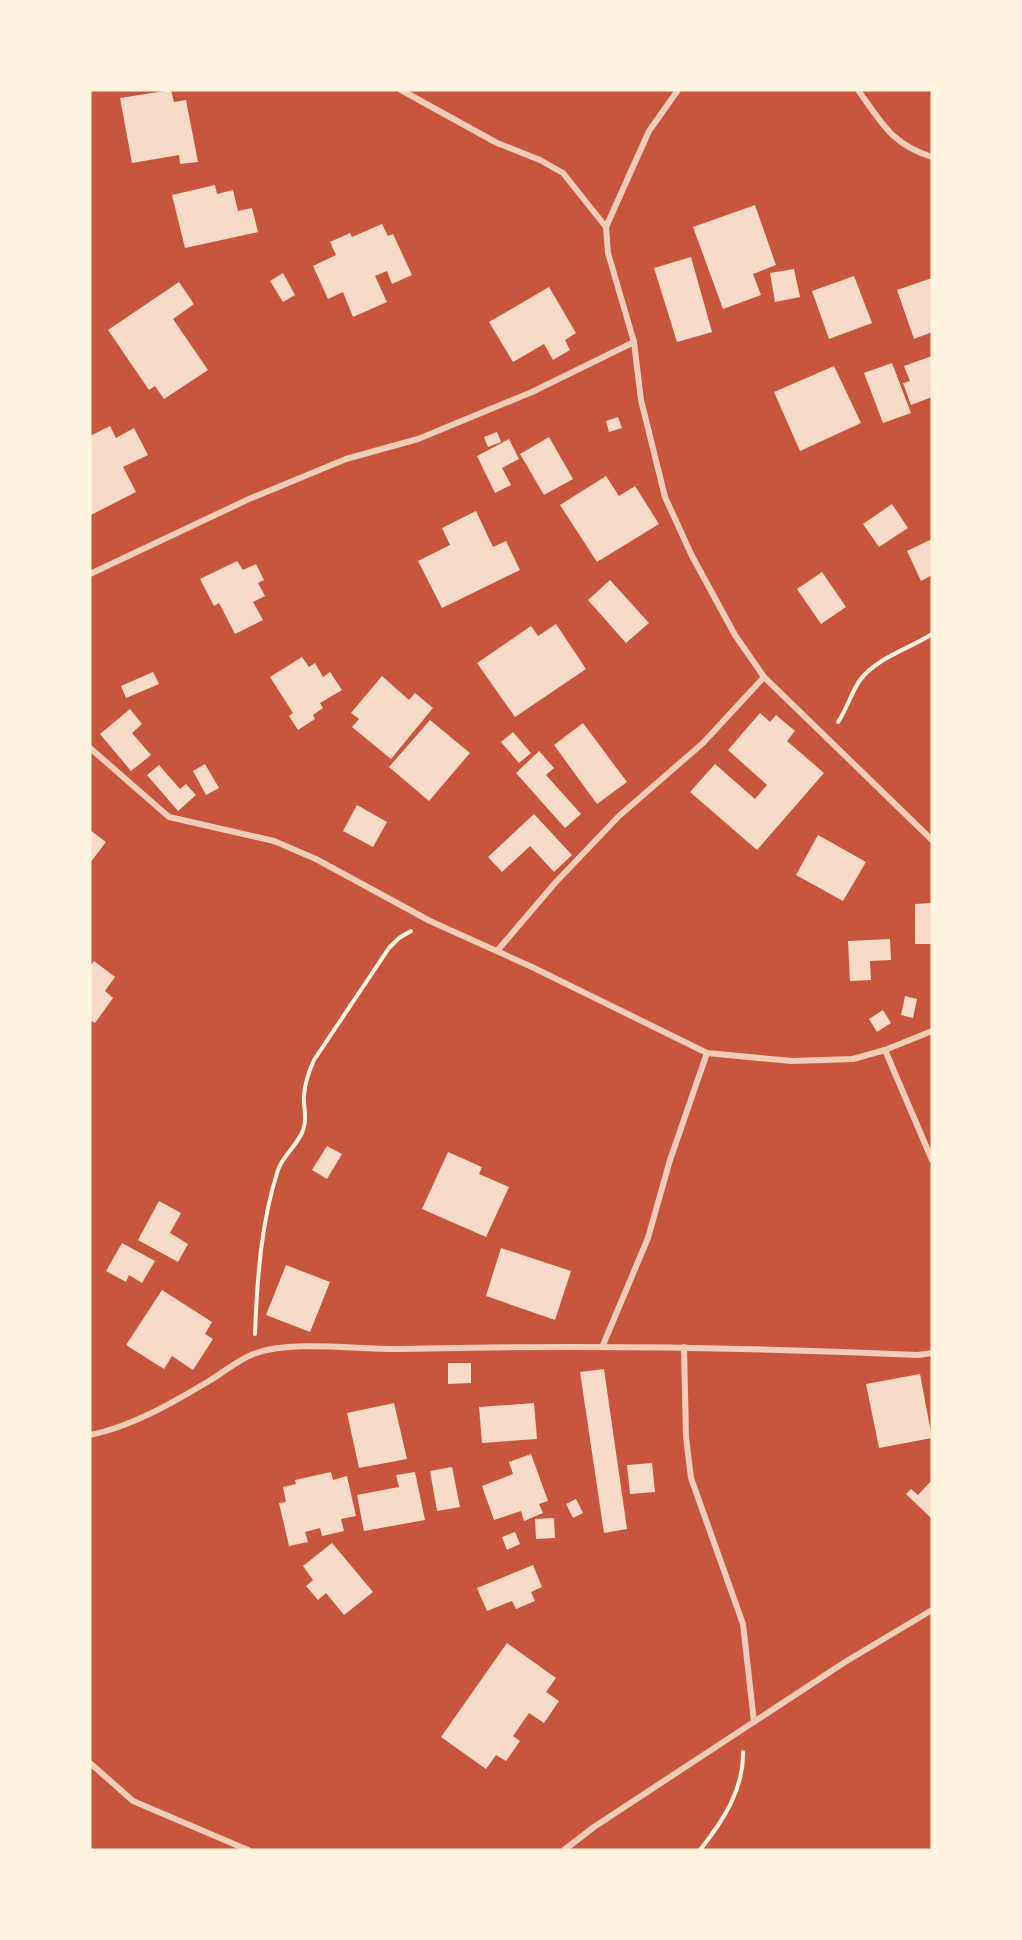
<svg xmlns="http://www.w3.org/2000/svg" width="1022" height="1940" font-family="Jost,sans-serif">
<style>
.building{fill:#f7dbc8}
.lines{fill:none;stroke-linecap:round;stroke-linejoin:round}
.path{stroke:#fff3e0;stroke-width:4}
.minor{stroke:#f1ccb7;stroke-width:6}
</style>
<rect width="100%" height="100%" fill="#c8553d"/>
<g class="building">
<path d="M 171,90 L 174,102 L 186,100 L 198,162 L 180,164 L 179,155 L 132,163 L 120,98 Z"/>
<path d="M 215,185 L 217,194 L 233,190 L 238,211 L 252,208 L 258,232 L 185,248 L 172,195 Z"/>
<path d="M 755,205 L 776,265 L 753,274 L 761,295 L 723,309 L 693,227 Z"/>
<path d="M 382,224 L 388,236 L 393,234 L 412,275 L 392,284 L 387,271 L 375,276 L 387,302 L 353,317 L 343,292 L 328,299 L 313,266 L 336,255 L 330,242 L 350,233 L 352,237 Z"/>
<path d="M 691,257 L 712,332 L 677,342 L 654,268 Z"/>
<path d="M 794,269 L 800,297 L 775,302 L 770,273 Z"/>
<path d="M 283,273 L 295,295 L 283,302 L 270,281 Z"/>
<path d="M 854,276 L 872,323 L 829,339 L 812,291 Z"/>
<path d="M 932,278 L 932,332 L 914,339 L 897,290 Z"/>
<path d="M 179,282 L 194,304 L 173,319 L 208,370 L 164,399 L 155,386 L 149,390 L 108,330 Z"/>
<path d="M 549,287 L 576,333 L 565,340 L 570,350 L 553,360 L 544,344 L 513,362 L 489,322 Z"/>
<path d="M 932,356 L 932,397 L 911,405 L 903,383 L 910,381 L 904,366 Z"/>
<path d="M 892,363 L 911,413 L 883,423 L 864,373 Z"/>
<path d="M 834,366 L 861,423 L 800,451 L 774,392 Z"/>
<path d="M 618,417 L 622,428 L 609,432 L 606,421 Z"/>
<path d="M 110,426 L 116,438 L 134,428 L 148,455 L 123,467 L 136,492 L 91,515 L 90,436 Z"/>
<path d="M 497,432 L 501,442 L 488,447 L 484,437 Z"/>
<path d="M 549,437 L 573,479 L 544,495 L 520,454 Z"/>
<path d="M 509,439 L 519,459 L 502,468 L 511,485 L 495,493 L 477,456 Z"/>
<path d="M 606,476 L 619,496 L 635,486 L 659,524 L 597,562 L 560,505 Z"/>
<path d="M 892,504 L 908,528 L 879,547 L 863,524 Z"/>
<path d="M 476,511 L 493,547 L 506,541 L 520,570 L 442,608 L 418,561 L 450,545 L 442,528 Z"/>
<path d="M 932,539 L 932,575 L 921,581 L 907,551 Z"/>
<path d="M 237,561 L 243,570 L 256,564 L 264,580 L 258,583 L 265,596 L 253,602 L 263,620 L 235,634 L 219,603 L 214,606 L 200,579 Z"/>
<path d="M 822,572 L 846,607 L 821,624 L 797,589 Z"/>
<path d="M 610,580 L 649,623 L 626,643 L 588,600 Z"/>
<path d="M 556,624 L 586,669 L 515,717 L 477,663 L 531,626 L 538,636 Z"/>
<path d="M 302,657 L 309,667 L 315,663 L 323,677 L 330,672 L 342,690 L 320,703 L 323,708 L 313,715 L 315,719 L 298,730 L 289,716 L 293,713 L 270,677 Z"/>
<path d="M 153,672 L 159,684 L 126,698 L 121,686 Z"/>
<path d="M 382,676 L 409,700 L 415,693 L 433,708 L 391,759 L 352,727 L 359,719 L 351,713 Z"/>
<path d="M 130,709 L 142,724 L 132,733 L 151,755 L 131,771 L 100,734 Z"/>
<path d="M 760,713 L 770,722 L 776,715 L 795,731 L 787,741 L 824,773 L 757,850 L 690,792 L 715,764 L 755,799 L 767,785 L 728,750 Z"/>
<path d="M 430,720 L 470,753 L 429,801 L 389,767 Z"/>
<path d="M 583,723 L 627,782 L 597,804 L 554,745 Z"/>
<path d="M 513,732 L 531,753 L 519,763 L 501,742 Z"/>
<path d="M 539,751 L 554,768 L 546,775 L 581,814 L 565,828 L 516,773 Z"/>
<path d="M 205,764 L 219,788 L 206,795 L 193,771 Z"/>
<path d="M 159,765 L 180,789 L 186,784 L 196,795 L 178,811 L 147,775 Z"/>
<path d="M 357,805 L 387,822 L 373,847 L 343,831 Z"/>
<path d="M 534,814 L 572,855 L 554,872 L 530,846 L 502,872 L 488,857 Z"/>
<path d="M 90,830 L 106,842 L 90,863 Z"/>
<path d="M 818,835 L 866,862 L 843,901 L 796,875 Z"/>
<path d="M 932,903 L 932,944 L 915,944 L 915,904 Z"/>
<path d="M 890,939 L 891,960 L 870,961 L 871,980 L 850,981 L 848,941 Z"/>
<path d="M 94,961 L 115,977 L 105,991 L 113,998 L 95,1023 L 90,1020 L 90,966 Z"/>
<path d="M 905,996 L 917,999 L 913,1018 L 901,1015 Z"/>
<path d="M 883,1010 L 891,1023 L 877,1032 L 869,1019 Z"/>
<path d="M 327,1146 L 342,1154 L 327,1179 L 312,1170 Z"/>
<path d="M 448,1152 L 482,1167 L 479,1174 L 509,1187 L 486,1237 L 422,1209 Z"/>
<path d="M 159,1201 L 181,1213 L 170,1233 L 188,1244 L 178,1262 L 138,1240 Z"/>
<path d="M 122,1243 L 155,1261 L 142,1283 L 129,1275 L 126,1282 L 106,1271 Z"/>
<path d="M 501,1248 L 571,1271 L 555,1320 L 486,1296 Z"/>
<path d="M 286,1265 L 330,1282 L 310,1332 L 266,1315 Z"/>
<path d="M 162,1290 L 212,1322 L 205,1334 L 213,1339 L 193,1370 L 172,1356 L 164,1369 L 126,1345 Z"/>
<path d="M 448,1363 L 471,1363 L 471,1383 L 448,1384 Z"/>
<path d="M 604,1369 L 627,1529 L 604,1533 L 580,1372 Z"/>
<path d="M 920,1374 L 932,1438 L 879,1448 L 866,1384 Z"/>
<path d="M 394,1403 L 407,1459 L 359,1468 L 347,1413 Z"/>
<path d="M 534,1403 L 537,1439 L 482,1443 L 479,1407 Z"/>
<path d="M 531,1454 L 548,1501 L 539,1504 L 543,1513 L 524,1521 L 521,1511 L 494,1520 L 482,1486 L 513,1474 L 509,1462 Z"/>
<path d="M 652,1463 L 655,1492 L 630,1494 L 627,1465 Z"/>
<path d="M 452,1467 L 460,1507 L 437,1511 L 430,1471 Z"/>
<path d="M 331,1472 L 333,1480 L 347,1476 L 356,1516 L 341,1519 L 344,1531 L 322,1536 L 320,1528 L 305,1532 L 308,1542 L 289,1546 L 279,1503 L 286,1502 L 283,1487 L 296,1484 L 295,1480 Z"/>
<path d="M 415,1472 L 425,1520 L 364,1531 L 357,1495 L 399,1487 L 396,1475 Z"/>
<path d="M 932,1480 L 932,1519 L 906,1494 L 911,1489 L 918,1495 Z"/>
<path d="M 576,1499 L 583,1513 L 573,1518 L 566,1504 Z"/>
<path d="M 554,1518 L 555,1538 L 536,1539 L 535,1519 Z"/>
<path d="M 515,1532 L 520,1544 L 507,1550 L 502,1537 Z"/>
<path d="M 332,1543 L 373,1592 L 344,1615 L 326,1593 L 318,1600 L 306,1586 L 313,1580 L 303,1566 Z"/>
<path d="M 533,1565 L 542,1587 L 531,1592 L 535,1601 L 516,1609 L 512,1601 L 487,1611 L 477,1588 Z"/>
<path d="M 507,1643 L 556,1678 L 546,1692 L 559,1701 L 544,1723 L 529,1713 L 513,1736 L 520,1741 L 506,1761 L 496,1755 L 486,1769 L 441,1737 Z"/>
</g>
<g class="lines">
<g class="path">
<path d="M 838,722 C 847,709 851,693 860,680 C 878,657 909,649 932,634"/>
<path d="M 255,1334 C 257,1280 261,1222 278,1170 C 283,1154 300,1144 304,1127 C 307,1117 303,1105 304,1095 C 305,1082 309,1071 314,1060 L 389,948 L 399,938 L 411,931"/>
<path d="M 700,1850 C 723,1821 744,1789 743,1752"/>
</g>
<g class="minor">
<path d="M 401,90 L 497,143 L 540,160 L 563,173 L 606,227"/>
<path d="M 678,90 L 649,131 L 606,227 L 608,253 L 634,342 L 641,400 L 665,497 L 692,556 L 735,635 L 764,677 L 932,840"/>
<path d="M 858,90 C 882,123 891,144 932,157"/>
<path d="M 90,574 L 249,499 L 346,459 L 418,439 L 532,392 L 634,342"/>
<path d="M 90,748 L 169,817 L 274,841 L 316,859 L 430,921 L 532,967 L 707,1053 L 792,1061 L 853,1059 L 885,1050 L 932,1031"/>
<path d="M 497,951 L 555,883 L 619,816 L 703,743 L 764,677"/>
<path d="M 885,1050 L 932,1160"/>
<path d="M 603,1345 L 648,1238 L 670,1160 L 707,1053"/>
<path d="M 684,1347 L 686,1437 L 691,1478 L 743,1624 L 754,1722"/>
<path d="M 90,1435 C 131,1427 174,1402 209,1381 C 224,1372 240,1358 256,1353 C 294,1340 359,1350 401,1349 C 574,1345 746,1347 918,1355 L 932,1353"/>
<path d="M 90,1763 L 133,1801 L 248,1850"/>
<path d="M 564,1850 L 594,1827 L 845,1662 L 932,1610"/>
</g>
</g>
<rect width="1022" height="1940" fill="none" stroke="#fff3e0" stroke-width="183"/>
</svg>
